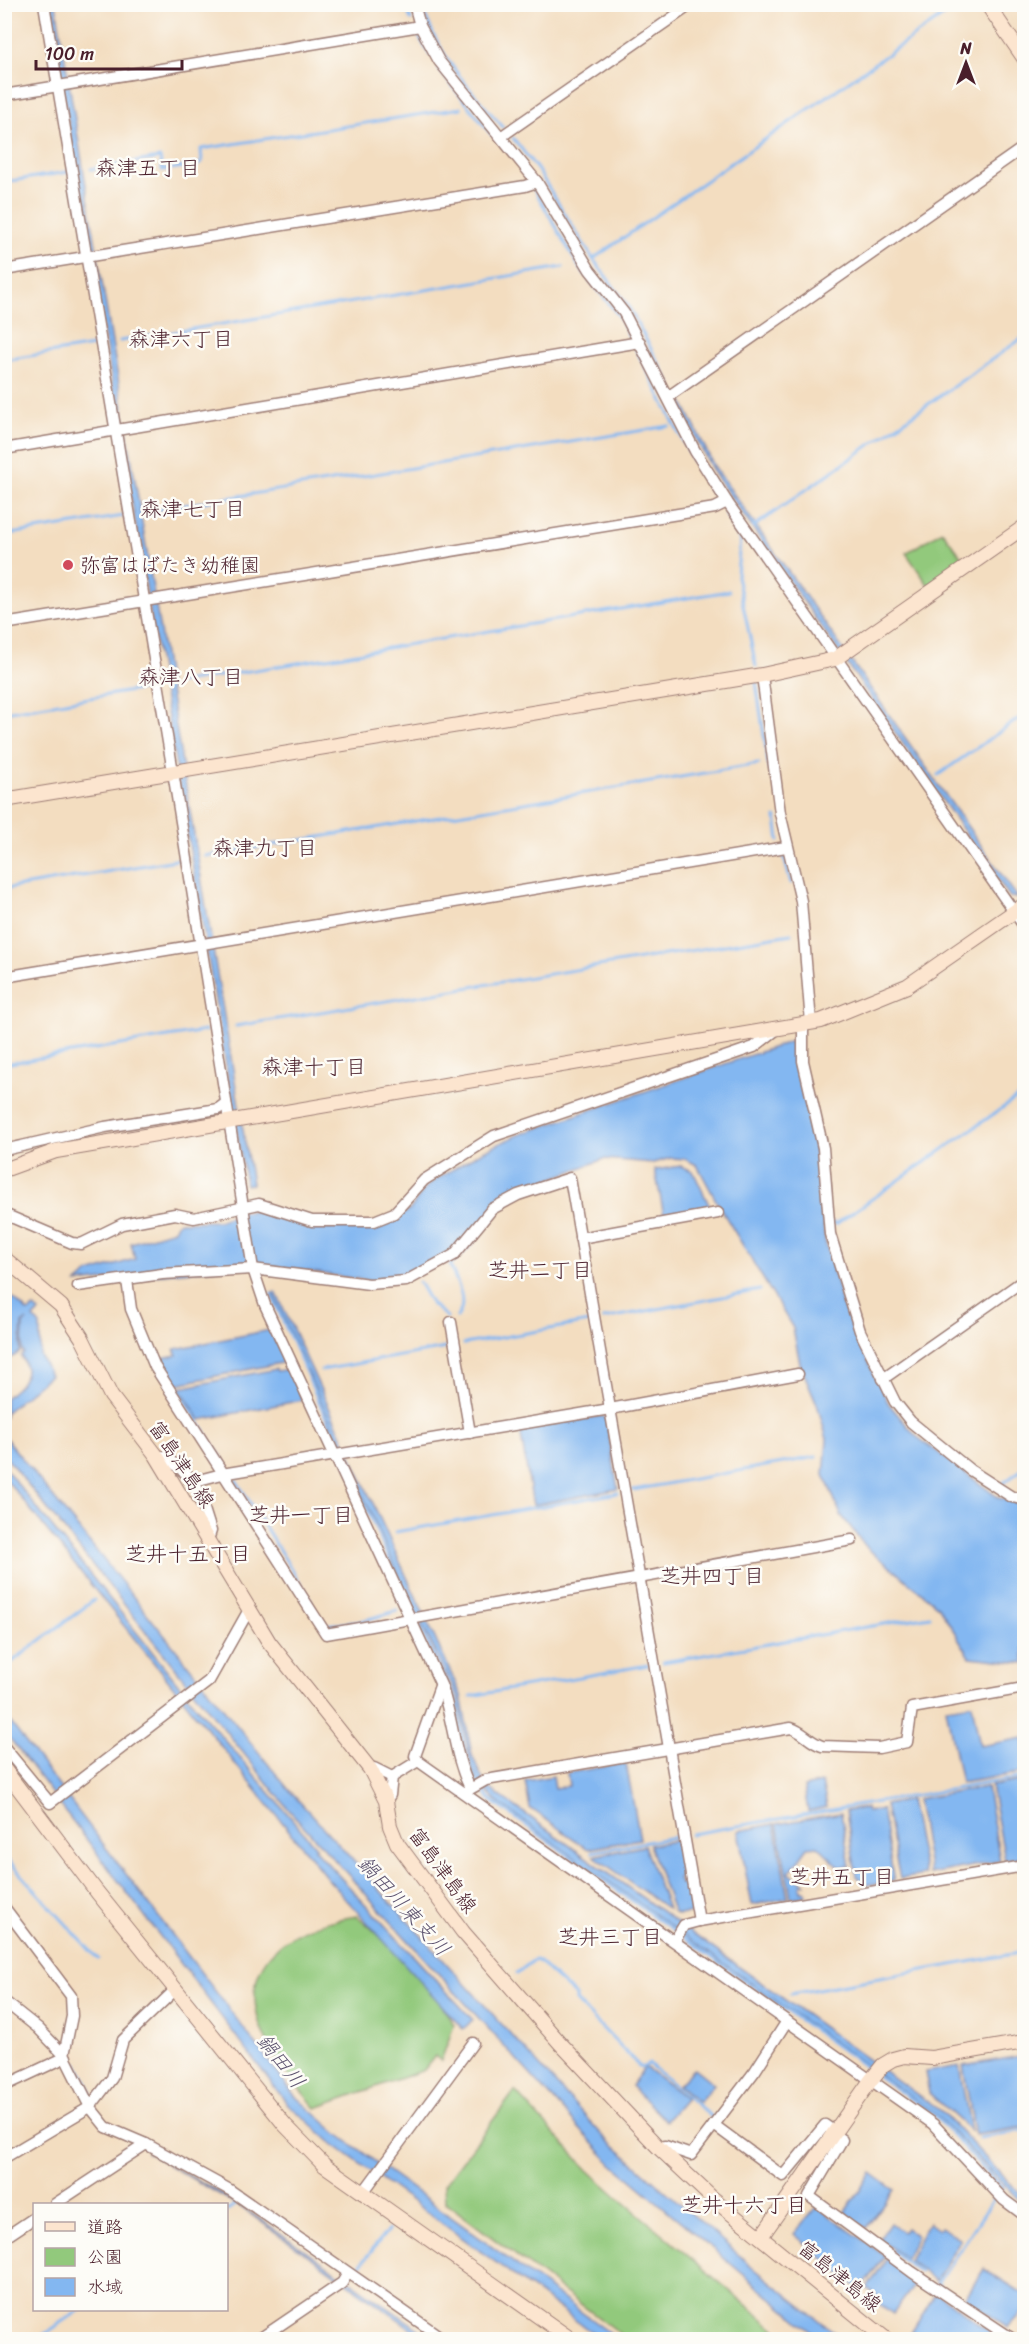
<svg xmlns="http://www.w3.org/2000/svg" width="1029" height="2344" font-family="Sriracha,'Klee One',sans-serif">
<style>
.green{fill:#92c97c;stroke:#6e7454;stroke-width:1.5}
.water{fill:#83b7f1;stroke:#666b8e;stroke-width:1.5}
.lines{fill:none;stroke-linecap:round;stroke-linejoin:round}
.stream{stroke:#83b7f1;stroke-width:3}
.street-casing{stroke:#9e7e76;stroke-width:13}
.secondary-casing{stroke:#9e7e76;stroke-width:16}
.street{stroke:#fff;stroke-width:10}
.secondary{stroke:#fce5cf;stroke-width:14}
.poi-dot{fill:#d1495b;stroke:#fdfcf7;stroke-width:2}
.labels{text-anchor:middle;stroke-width:5;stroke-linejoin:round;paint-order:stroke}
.poi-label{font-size:20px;fill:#4a1f2b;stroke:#fdfcf7;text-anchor:start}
.street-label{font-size:20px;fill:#4a1f2b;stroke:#fdfcf7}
.neighbourhood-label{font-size:21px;fill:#4a1f2b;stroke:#fdfcf7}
.water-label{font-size:21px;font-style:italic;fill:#5e5470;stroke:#fdfcf7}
</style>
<rect width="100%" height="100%" fill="#fdfcf7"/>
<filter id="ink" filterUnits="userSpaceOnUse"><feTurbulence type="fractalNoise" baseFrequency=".0167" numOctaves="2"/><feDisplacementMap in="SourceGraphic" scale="12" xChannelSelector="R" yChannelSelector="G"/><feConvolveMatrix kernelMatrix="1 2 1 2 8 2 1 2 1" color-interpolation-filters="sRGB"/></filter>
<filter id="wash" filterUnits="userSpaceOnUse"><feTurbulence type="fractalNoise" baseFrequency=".008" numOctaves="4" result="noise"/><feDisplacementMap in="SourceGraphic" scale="24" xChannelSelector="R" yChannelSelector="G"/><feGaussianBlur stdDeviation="1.35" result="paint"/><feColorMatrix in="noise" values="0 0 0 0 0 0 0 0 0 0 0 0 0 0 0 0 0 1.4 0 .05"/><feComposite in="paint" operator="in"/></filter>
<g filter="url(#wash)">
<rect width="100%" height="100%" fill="#f3ddc0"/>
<g class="green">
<path d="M 942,531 L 966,562 L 929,586 L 906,553 Z"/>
<path d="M 357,1916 C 383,1937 441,1996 454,2025 L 441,2061 L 435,2056 L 424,2070 L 316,2108 C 300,2089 283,2072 271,2050 C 227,1968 280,1927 357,1916 Z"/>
<path d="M 515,2091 L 588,2170 L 617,2196 L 787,2339 L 627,2339 L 445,2202 L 444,2185 Z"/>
</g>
<g class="water">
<path d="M 49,5 L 56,5 L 252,1184 L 246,1185 Z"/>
<path d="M 680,396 L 714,466 L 1018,898 L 1010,897 L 714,473 L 675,398 Z"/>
<path d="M 789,1042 L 795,1042 L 813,1129 L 825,1240 L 843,1307 L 870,1366 L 889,1404 L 916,1436 L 999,1498 L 1024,1505 L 1024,1663 L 970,1657 L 939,1607 L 868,1549 L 841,1515 L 824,1475 L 827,1439 L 817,1404 L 800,1364 L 793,1328 L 719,1206 L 697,1165 L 685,1159 L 671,1158 L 653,1163 L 604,1159 L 516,1192 L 452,1252 L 406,1277 L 370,1281 L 259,1264 L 77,1283 L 89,1273 L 135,1259 L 131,1243 L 174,1230 L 178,1222 L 219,1221 L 240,1212 L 258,1211 L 313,1229 L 385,1223 L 409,1211 L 426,1187 L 437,1179 L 479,1153 L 518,1135 Z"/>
<path d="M 681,1166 L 693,1171 L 710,1207 L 664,1215 L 655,1170 Z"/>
<path d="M 276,1292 L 461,1695 L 472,1755 L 485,1785 L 943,2113 L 1024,2198 L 1024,2205 L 936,2115 L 501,1805 L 481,1786 L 471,1766 L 458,1697 L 416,1613 L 280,1310 L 273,1293 Z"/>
<path d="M 12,1297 L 28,1312 L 34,1308 L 39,1312 L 34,1318 L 40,1325 L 40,1355 L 50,1375 L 5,1413 L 5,1418 L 5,1398 C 20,1385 34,1376 21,1356 L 24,1353 L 22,1350 L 23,1324 L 27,1320 L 22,1324 L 20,1352 L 5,1362 L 5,1354 L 12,1348 L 5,1328 L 5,1305 Z"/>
<path d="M 270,1330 L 286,1362 L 177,1384 L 161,1358 L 177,1355 L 175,1349 Z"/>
<path d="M 276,1369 L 277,1371 L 288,1369 L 303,1400 L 200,1420 L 180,1388 Z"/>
<path d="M 601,1416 L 606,1418 L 618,1489 L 533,1505 L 520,1430 Z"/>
<path d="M 4,1436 L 289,1790 L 605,2138 L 756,2270 L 843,2339 L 820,2339 L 611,2163 L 290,1811 L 5,1456 Z"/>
<path d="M 4,1467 L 194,1704 L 316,1847 L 314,1849 L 473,2020 L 463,2029 L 328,1879 L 5,1478 Z"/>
<path d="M 972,1704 L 980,1746 L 1024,1738 L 1024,1772 L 961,1783 L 946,1708 Z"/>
<path d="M 4,1714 L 296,2097 L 339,2135 L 618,2339 L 601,2339 L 333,2144 L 286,2102 L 5,1732 Z"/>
<path d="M 626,1763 L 640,1839 L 588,1849 L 530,1808 L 525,1781 L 553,1776 L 555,1788 L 569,1786 L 567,1773 Z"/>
<path d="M 1024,1780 L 1024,1857 L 1005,1860 L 991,1786 Z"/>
<path d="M 822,1783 L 827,1807 L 808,1811 L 804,1787 Z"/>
<path d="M 987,1787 L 1000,1861 L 930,1874 L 917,1799 Z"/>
<path d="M 910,1800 L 925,1875 L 900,1879 L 885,1805 Z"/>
<path d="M 866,1808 L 867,1812 L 882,1809 L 894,1881 L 867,1885 L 856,1875 L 846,1811 Z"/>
<path d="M 841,1813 L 850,1866 L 840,1867 L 818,1846 L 808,1847 L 789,1873 L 805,1884 L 800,1885 L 801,1891 L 805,1891 L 806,1896 L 791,1898 L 777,1824 Z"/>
<path d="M 775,1824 L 788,1898 L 752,1905 L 738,1831 Z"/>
<path d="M 679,1840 L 686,1876 L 678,1878 L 680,1884 L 687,1883 L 692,1913 L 679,1915 L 674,1913 L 649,1845 Z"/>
<path d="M 644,1846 L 668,1909 L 594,1856 Z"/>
<path d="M 1020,2056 L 1024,2081 L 1024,2127 L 975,2135 L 963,2066 Z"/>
<path d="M 959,2066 L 971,2131 L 929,2093 L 925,2072 Z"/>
<path d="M 645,2067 L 686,2098 L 666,2121 L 631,2086 Z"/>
<path d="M 694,2068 L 714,2084 L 699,2102 L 678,2085 Z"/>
<path d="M 146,2152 L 227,2196 L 433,2339 L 426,2339 L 236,2204 Z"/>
<path d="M 871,2173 L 894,2190 L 866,2228 L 844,2213 Z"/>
<path d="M 817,2207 L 885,2256 L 860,2290 L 794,2234 Z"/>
<path d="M 929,2222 L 939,2229 L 941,2227 L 960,2240 L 936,2281 L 908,2260 Z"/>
<path d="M 890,2223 L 903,2232 L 906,2228 L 917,2236 L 905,2258 L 879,2239 Z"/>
<path d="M 887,2258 L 918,2280 L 893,2314 L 874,2300 L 877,2296 L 867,2288 Z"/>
<path d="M 984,2269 L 1024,2294 L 1024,2310 L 1008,2327 L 964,2299 Z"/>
<path d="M 936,2292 L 992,2333 L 988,2339 L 921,2340 L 911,2333 Z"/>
</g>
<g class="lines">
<g class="stream">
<path d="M 405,4 L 411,20"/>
<path d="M 422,4 C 435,53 470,90 503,127"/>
<path d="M 4,7 L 18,4"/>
<path d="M 417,33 L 430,55"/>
<path d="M 438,68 L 492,135"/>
<path d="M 513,138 L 537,169 L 593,259 L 628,306 L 671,386"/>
<path d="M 91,169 L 160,158 L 162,170 L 198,165 L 202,162 L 201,149 L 461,108"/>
<path d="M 4,182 L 68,172"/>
<path d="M 534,189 L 578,265 L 619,316 L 630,338"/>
<path d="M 593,259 L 960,4"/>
<path d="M 120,341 L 563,267"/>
<path d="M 636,349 L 695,464 L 716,499"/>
<path d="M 4,360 L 93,346"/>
<path d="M 148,511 L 669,426"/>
<path d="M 725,512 L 740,540 L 737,576 L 756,666"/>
<path d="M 753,527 L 1024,337"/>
<path d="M 4,535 L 124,516"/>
<path d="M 756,682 L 769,769"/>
<path d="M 177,683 L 729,591"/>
<path d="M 4,712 L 150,688"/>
<path d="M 938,775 L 1024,715"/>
<path d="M 776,817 L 779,841"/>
<path d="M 783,853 L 791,883"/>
<path d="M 205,856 L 759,764"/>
<path d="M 4,889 L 182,859"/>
<path d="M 236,1026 L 791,934"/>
<path d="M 4,1064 L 205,1031"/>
<path d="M 833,1223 L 836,1224 L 1024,1093"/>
<path d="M 419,1282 L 432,1305 L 447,1317"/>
<path d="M 271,1294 L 341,1451"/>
<path d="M 457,1317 C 469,1302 456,1281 450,1265 L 468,1248 L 486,1225"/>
<path d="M 603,1319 L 760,1290"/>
<path d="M 464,1344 L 589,1322"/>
<path d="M 158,1357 L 227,1467"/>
<path d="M 321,1370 L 446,1348"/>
<path d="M 344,1457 L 412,1610"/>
<path d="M 236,1480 L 311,1601"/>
<path d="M 1002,1484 L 1024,1468"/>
<path d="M 633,1490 L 816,1457"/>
<path d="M 395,1532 L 618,1493"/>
<path d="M 325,1625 L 358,1622 L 397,1611"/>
<path d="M 420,1627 L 456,1702 L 467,1765 L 488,1798 L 873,2072"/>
<path d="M 663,1662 L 930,1616"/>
<path d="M 4,1668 L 94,1600"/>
<path d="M 471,1696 L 648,1665"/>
<path d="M 691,1834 L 1024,1777"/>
<path d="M 592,1852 L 680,1836"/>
<path d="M 4,1856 L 98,1959"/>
<path d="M 517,1973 L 534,1960 L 538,1961 L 576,1996 L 576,2001 L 641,2068 L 649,2064 L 713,2118"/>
<path d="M 790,1994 L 1024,1952"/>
<path d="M 77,2063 L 91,2092"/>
<path d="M 878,2076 L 935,2116 L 1003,2189"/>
<path d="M 979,2138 L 1024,2130"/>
<path d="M 226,2211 L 236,2204"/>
<path d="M 892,2251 L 920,2272"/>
<path d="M 357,2269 L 388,2230"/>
<path d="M 939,2285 L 937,2284 L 995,2197"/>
<path d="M 36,2340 L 80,2310"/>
</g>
</g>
</g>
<g filter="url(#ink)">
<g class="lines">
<defs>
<g id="street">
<path d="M 44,4 L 173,772 L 253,1269 L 265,1305 L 441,1685 C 453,1719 454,1756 470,1788"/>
<path d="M 414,4 L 420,26 L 439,61 L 537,182 L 590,270 L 624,313 L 695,451 L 727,502 L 1024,926"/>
<path d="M 4,95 L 420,26"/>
<path d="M 502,136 L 692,4"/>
<path d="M 4,270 L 525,186 L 537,182"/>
<path d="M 669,396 L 1024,147"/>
<path d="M 4,449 L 640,342"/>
<path d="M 4,624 L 715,508 L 727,502"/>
<path d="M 762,675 L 780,813 L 801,901 L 811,1023"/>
<path d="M 4,977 L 786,847"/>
<path d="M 803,1025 L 803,1061 L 823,1148 L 830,1234 L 860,1331 L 895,1402 L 911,1422 L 970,1470 L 1012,1497 L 1024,1499"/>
<path d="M 4,1150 L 105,1127 L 218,1109 L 226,1103"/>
<path d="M 4,1214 L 72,1243 L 81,1244 L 122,1224 L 175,1214 L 194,1218 L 259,1204 L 312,1221 L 374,1221 L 394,1213 L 424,1180 L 494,1136 L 754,1047 L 776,1030"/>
<path d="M 580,1238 L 718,1213"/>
<path d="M 127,1280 L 131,1309 L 155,1367 L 326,1634 L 852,1540"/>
<path d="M 78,1286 L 162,1274 L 253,1269 L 369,1284 L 406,1281 L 454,1255 L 492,1209 L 518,1195 L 570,1178 L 699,1921"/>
<path d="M 451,1322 L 470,1433"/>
<path d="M 883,1379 L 1024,1280"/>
<path d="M 156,1455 L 166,1457 L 195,1481 L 222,1474 L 610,1409 L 798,1374"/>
<path d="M 195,1481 L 211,1531 L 208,1540"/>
<path d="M 4,1747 L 50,1803 L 209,1681 L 250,1608"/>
<path d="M 418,1761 L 415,1756 L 440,1686"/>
<path d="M 370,1769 L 374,1768 L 392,1777"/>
<path d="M 465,1792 L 486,1780 L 791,1728 C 804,1732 809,1742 822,1746 L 879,1748 L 907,1742 L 912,1708 L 1024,1688"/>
<path d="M 386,1801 L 390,1795 L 392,1777 L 418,1761 L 933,2124 L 1004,2200 L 1024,2215"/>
<path d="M 4,1907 L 71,1996 L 72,2016 L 64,2055 L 90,2107 L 106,2127 L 146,2144 L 230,2190 L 445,2340"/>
<path d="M 675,1940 L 684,1925 L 699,1921 L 1024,1866"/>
<path d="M 4,2001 L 38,2028 L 64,2055"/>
<path d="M 4,2086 L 66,2057"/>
<path d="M 714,2125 L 783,2176 L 825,2125 L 835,2132"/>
<path d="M 833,2134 L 842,2140 L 809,2196 L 912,2272 L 1014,2340"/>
<path d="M 658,2147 L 665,2146 L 691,2155 L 755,2071 L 787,2021"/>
<path d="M 4,2158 L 90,2107 L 112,2078 L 123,2040 L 176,1989"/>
<path d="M 362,2194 L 473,2043"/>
<path d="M 55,2204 L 146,2144"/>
<path d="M 4,2238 L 34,2218"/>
<path d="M 258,2340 L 342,2283 L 348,2273"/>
</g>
<g id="secondary">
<path d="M 987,4 L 1024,58"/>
<path d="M 4,800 L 762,675 L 835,659 L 1024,527"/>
<path d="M 4,1170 L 56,1151 L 821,1021 L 907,986 L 1024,905"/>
<path d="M 4,1258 L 61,1306 L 82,1338 L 111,1396 L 156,1455 L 269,1642 L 370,1769 L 386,1801 L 390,1826 L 397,1843 L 463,1932 L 560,2043 L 658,2147 L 711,2197 L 887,2340"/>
<path d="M 4,1769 L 97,1892 L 285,2125 L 324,2165 L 572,2340"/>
<path d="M 761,2237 L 871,2080 L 883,2065 L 893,2059 L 904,2056 L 932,2058 L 1024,2042"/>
</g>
</defs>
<use href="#street" class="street-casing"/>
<use href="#secondary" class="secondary-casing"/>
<use href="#street" class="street"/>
<use href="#secondary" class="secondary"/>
</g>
</g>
<circle class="poi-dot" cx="68" cy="565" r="6"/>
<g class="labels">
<g class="poi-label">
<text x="80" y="572">弥富はばたき幼稚園</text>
</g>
<g class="street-label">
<text transform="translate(182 1464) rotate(56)" y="7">富島津島線</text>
<text transform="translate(443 1870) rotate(54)" y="7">富島津島線</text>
<text transform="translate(840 2276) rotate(39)" y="7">富島津島線</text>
</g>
<g class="neighbourhood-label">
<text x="148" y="175">森津五丁目</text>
<text x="181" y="346">森津六丁目</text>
<text x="193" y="516">森津七丁目</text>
<text x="191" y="684">森津八丁目</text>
<text x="265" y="855">森津九丁目</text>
<text x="314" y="1074">森津十丁目</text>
<text x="540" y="1277">芝井二丁目</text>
<text x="301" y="1522">芝井一丁目</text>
<text x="188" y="1561">芝井十五丁目</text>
<text x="712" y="1583">芝井四丁目</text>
<text x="842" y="1884">芝井五丁目</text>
<text x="610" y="1944">芝井三丁目</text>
<text x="744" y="2212">芝井十六丁目</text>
</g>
<g class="water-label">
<text transform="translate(404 1906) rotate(48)" y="7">鍋田川東支川</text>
<text transform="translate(281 2061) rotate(52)" y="7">鍋田川</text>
</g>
</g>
<rect width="1029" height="2344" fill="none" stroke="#fdfcf7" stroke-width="24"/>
<rect x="33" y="2203" width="195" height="108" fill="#fdfcf7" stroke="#b5a4a5" stroke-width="1.5"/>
<rect x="45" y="2222" width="30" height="9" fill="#fce5cf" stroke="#b5a4a5" stroke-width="1.5"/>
<text x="87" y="2233" font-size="18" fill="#4a1f2b">道路</text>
<rect x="45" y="2248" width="30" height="18" fill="#92c97c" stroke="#b5a4a5" stroke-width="1.5"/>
<text x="87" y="2263" font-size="18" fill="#4a1f2b">公園</text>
<rect x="45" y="2278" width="30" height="18" fill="#83b7f1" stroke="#b5a4a5" stroke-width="1.5"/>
<text x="87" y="2293" font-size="18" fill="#4a1f2b">水域</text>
<g transform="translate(966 63)" stroke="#fdfcf7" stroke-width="4.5" paint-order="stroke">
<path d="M0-4.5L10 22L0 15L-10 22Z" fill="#4a1f2b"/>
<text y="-9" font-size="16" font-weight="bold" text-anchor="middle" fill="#4a1f2b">N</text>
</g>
<path d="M36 60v9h146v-9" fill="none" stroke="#4a1f2b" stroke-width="3"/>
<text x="45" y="60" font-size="18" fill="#4a1f2b" stroke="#fdfcf7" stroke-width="4.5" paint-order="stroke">100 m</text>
</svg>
